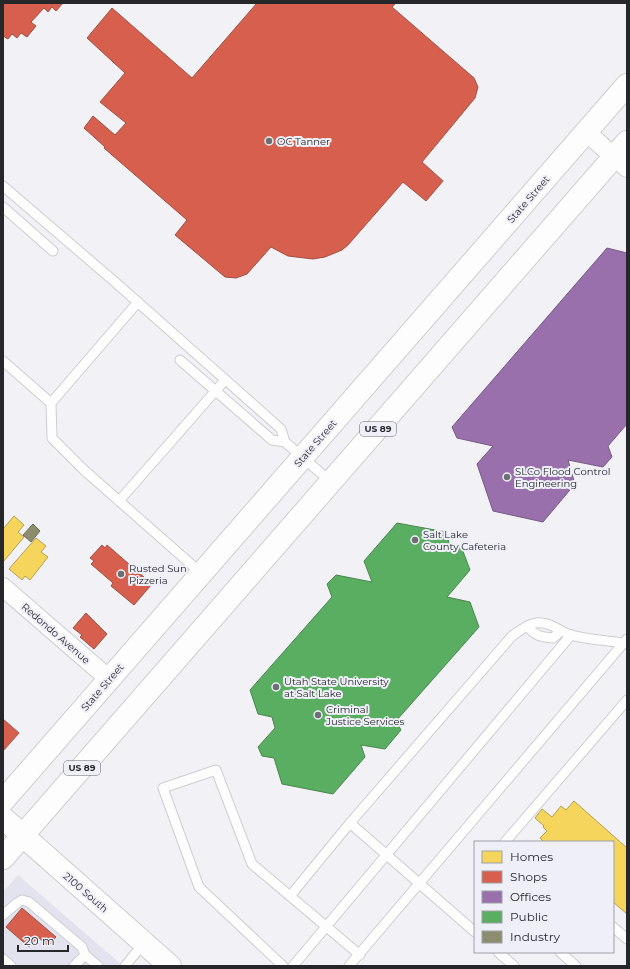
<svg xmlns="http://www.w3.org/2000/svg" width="630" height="969" font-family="Montserrat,sans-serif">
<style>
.built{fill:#e2e3ee}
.homes{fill:#f6d55c;stroke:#b8a14d}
.shops{fill:#d6604d;stroke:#a14f42}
.offices{fill:#9970ab;stroke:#765a84}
.public{fill:#5aae61;stroke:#4a8650}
.industry{fill:#8c8c6e;stroke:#6d6e5a}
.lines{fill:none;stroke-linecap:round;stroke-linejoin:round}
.service-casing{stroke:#cdced1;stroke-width:11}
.minor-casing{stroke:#cdced1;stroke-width:20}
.secondary-casing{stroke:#cdced1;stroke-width:24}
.primary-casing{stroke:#cdced1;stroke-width:24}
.service{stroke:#fdfdfe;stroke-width:9}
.minor{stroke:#fdfdfe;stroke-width:18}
.secondary{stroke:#fdfdfe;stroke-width:22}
.primary{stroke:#fdfdfe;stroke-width:22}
.poi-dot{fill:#6d6e71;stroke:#efeff8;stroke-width:1.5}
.labels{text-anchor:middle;stroke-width:4;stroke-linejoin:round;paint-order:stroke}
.shield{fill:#efeff8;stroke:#626368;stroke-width:1}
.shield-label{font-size:9px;font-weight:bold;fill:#26272a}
.poi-label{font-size:10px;fill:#26272a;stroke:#efeff8;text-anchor:start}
.street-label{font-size:10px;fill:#26272a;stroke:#efeff8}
</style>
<rect width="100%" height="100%" fill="#f1f1f6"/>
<path class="built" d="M 18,875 L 123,966 L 3,966 L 3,892 Z"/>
<g class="homes">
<path d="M 14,516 L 24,525 L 18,532 L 24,537 L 3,562 L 3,529 Z"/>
<path d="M 36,538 L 46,546 L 41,552 L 48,557 L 30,580 L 25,576 L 22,580 L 9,569 Z"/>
<path d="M 574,801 L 627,848 L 627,914 L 613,902 L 613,842 L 544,842 L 540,838 L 547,831 L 543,827 L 544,826 L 535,818 L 542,809 L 552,817 L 561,806 L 566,810 Z"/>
</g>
<g class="shops">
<path d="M 3,3 L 63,3 L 56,11 L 52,7 L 48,12 L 44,8 L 31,22 L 36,26 L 27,37 L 21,33 L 17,38 L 12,34 L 8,39 L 3,36 Z"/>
<path d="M 257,3 L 396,3 L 392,7 L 474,78 L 478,87 L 475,98 L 422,162 L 443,181 L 426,201 L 403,182 L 348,245 L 342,250 L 325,257 L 313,259 L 288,256 L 271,247 L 247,274 L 236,278 L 225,277 L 175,235 L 187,220 L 104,148 L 105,147 L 84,128 L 93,116 L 115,135 L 126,123 L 100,102 L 125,73 L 87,38 L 112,8 L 192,78 Z"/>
<path d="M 102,545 L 105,548 L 107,545 L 152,584 L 134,605 L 111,586 L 113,583 L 91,564 L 94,561 L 90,558 Z"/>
<path d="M 86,613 L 107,634 L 94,649 L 80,637 L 82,635 L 73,628 Z"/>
<path d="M 3,719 L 19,733 L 3,751 Z"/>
<path d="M 22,908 L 56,937 L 48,946 L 38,937 L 29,947 L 6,927 Z"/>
</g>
<path class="offices" d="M 607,248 L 627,253 L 627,424 L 608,446 L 612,457 L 603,467 L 568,460 L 575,484 L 543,522 L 493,511 L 477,464 L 493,446 L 457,438 L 452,427 Z"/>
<path class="public" d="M 397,523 L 446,532 L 450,546 L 461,546 L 470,570 L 447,597 L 470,602 L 479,627 L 396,721 L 401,730 L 385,749 L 361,745 L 365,757 L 333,794 L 282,784 L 274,758 L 262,756 L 258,747 L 275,728 L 272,717 L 258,714 L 250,690 L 332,597 L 327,584 L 336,575 L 372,582 L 364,561 Z"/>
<path class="industry" d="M 33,524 L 40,531 L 31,542 L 23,535 Z"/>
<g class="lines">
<defs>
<g id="service">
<path d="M 3,186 L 115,282 L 281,429 L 285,442 L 331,482"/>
<path d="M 3,207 L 53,251"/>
<path d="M 180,360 L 272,440 L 285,442"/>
<path d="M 3,361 L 51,403 L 52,438 L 84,470 L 201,573"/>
<path d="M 51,403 L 138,302"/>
<path d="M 119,501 L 225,380"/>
<path d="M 527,626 C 536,636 540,637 553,638 L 561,631"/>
<path d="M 350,823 L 475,932"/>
<path d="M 505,842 L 627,700"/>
<path d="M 290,896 L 350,823 L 512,636 C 519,631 528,624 536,623 C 548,621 558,630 568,634 C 585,640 606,640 624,643"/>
<path d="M 3,915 L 17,903 L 22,900 L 29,902 L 82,947 L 85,955"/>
<path d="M 613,927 L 627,939"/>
<path d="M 498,952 L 514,966"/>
<path d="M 560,952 L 576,966"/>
<path d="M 3,959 L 11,966"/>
<path d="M 74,966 L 85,955 L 98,966"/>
<path d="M 125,966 L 144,943"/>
<path d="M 283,966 L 199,887 L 163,788 L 216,770 L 252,864 L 360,955"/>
<path d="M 293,966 L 571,635"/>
<path d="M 349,966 L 627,639"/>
</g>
<g id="minor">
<path d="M 586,132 L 627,168"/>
<path d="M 3,587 L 109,679"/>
</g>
<path id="secondary" d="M 3,818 L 170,966"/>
<g id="primary">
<path d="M 3,801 L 627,85"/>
<path d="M 3,858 L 627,142"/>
</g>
</defs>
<use href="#service" class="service-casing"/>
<use href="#minor" class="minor-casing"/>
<use href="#secondary" class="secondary-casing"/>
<use href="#primary" class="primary-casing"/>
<use href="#service" class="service"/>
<use href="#minor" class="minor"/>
<use href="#secondary" class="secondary"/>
<use href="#primary" class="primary"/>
</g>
<g class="poi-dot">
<circle cx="269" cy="141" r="4"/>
<circle cx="507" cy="477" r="4"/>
<circle cx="415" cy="540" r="4"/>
<circle cx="121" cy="574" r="4"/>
<circle cx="276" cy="687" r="4"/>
<circle cx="318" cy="715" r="4"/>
</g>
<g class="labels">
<g class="shield">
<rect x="360" y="422" width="36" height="14" rx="3"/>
<rect x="64" y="761" width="36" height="14" rx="3"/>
</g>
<g class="shield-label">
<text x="378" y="432">US 89</text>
<text x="82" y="771">US 89</text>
</g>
<g class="poi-label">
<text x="277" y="145">OC Tanner</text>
<text x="515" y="475">SLCo Flood Control<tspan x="515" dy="12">Engineering</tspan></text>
<text x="423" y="538">Salt Lake<tspan x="423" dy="12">County Cafeteria</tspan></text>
<text x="129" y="572">Rusted Sun<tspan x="129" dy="12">Pizzeria</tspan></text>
<text x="284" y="685">Utah State University<tspan x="284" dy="12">at Salt Lake</tspan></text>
<text x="326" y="713">Criminal<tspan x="326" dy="12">Justice Services</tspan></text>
</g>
<g class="street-label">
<text transform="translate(528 199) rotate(-49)" y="4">State Street</text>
<text transform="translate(315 443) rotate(-49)" y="4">State Street</text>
<text transform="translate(56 633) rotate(41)" y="4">Redondo Avenue</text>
<text transform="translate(102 687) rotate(-49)" y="4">State Street</text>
<text transform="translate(86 892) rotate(41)" y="4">2100 South</text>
</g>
</g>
<rect width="630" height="969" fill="none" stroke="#26272a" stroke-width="8"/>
<rect x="474" y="841" width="140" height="112" fill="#efeff8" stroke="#9f9fa6"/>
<rect x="482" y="851" width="20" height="12" fill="#f6d55c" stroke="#9f9fa6"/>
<text x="510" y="861" font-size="12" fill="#26272a">Homes</text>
<rect x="482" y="871" width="20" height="12" fill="#d6604d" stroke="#9f9fa6"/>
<text x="510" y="881" font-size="12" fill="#26272a">Shops</text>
<rect x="482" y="891" width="20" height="12" fill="#9970ab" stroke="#9f9fa6"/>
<text x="510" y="901" font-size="12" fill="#26272a">Offices</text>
<rect x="482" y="911" width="20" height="12" fill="#5aae61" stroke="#9f9fa6"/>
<text x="510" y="921" font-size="12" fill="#26272a">Public</text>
<rect x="482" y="931" width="20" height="12" fill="#8c8c6e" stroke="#9f9fa6"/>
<text x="510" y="941" font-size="12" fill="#26272a">Industry</text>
<path d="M18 945v6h50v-6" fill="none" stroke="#26272a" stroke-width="2"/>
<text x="24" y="945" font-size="12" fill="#26272a" stroke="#efeff8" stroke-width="3" paint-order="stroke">20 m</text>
</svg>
